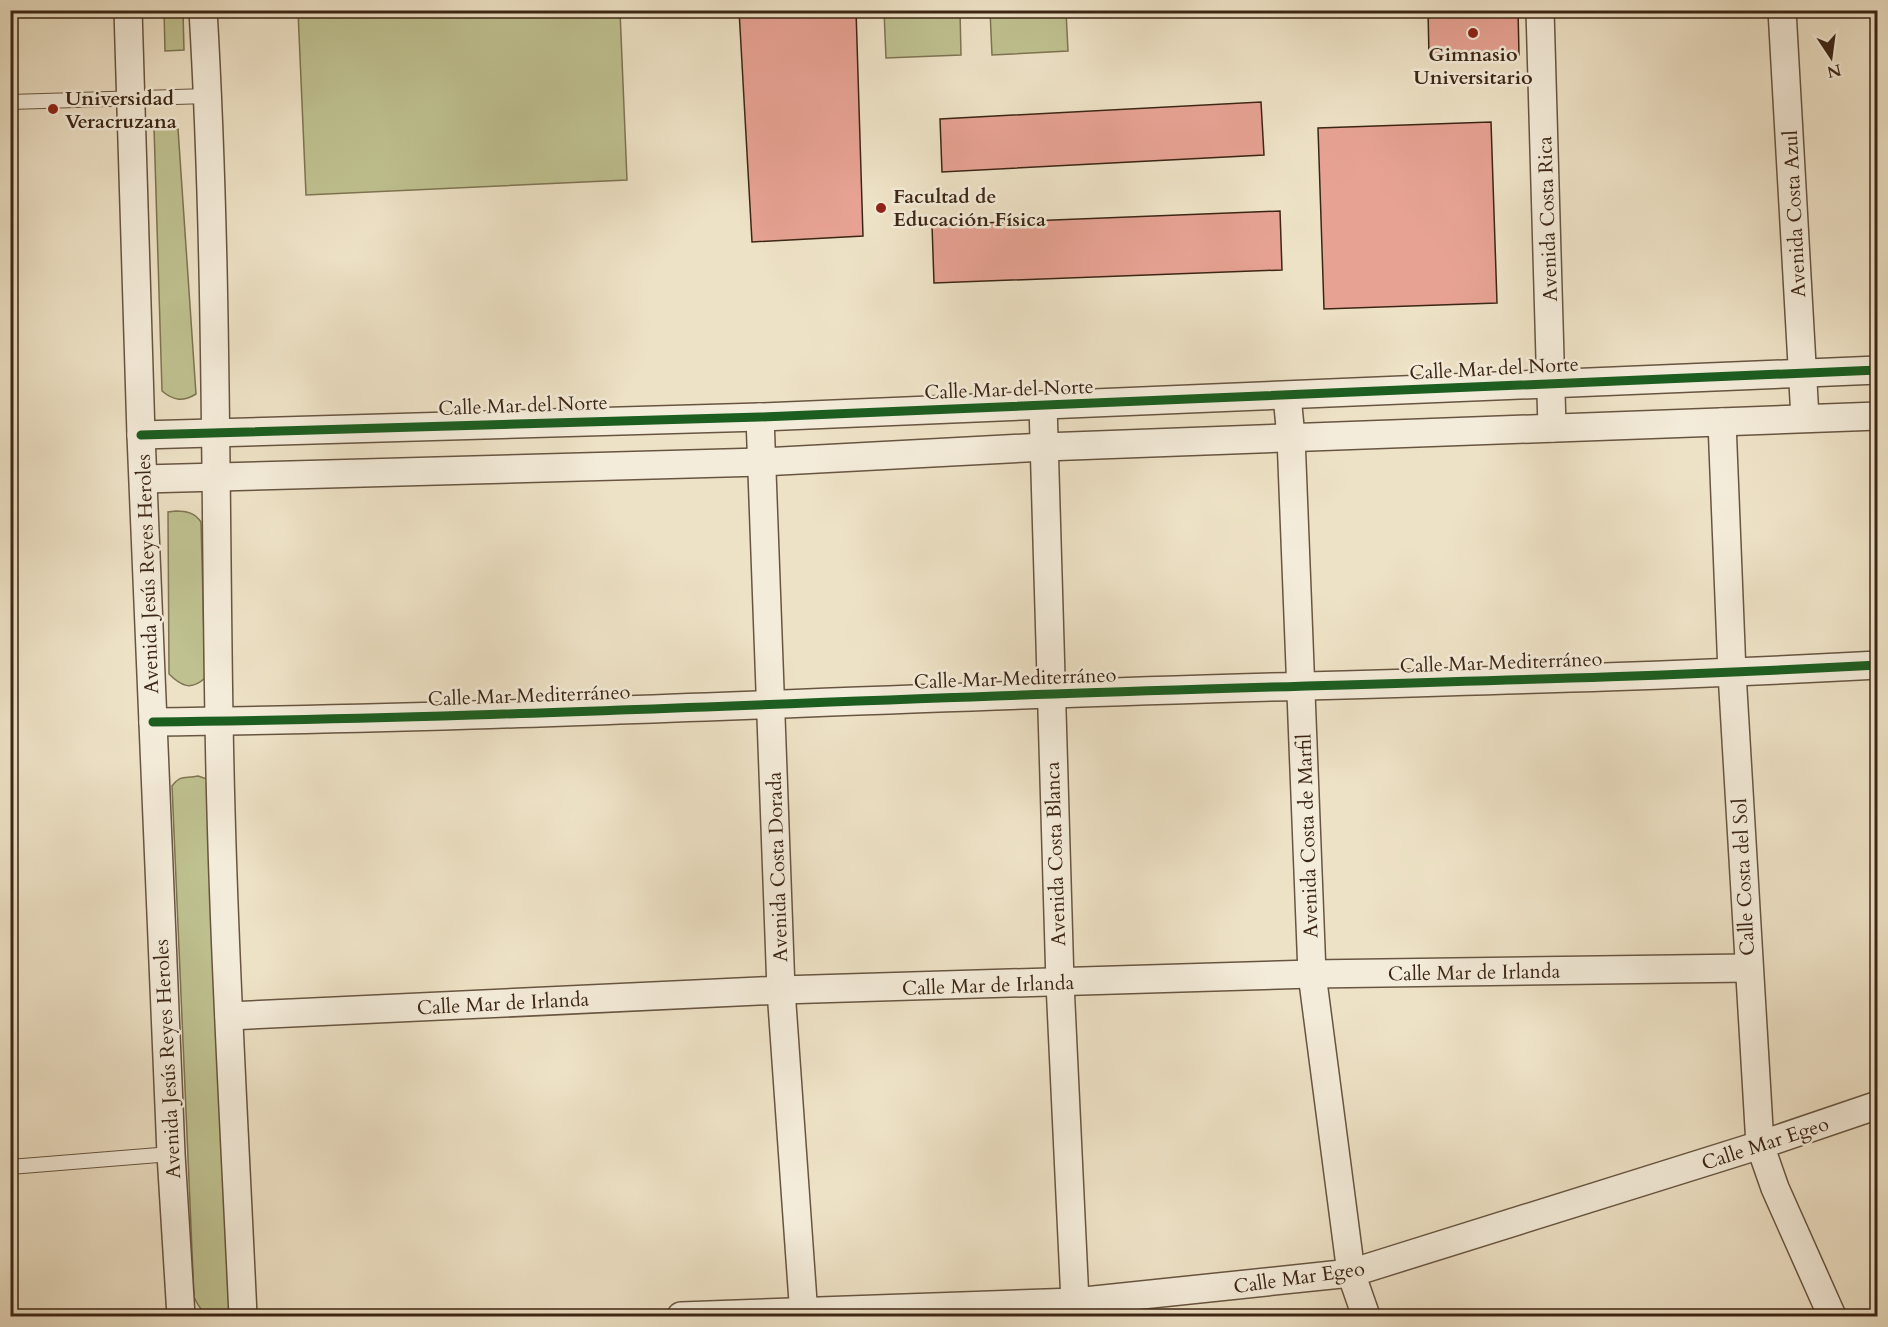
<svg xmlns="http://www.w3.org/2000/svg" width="1888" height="1327" font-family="Cardo,serif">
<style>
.green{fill:#bfc190;stroke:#7e7452;stroke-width:1.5}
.building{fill:#e7a293;stroke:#3c2615;stroke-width:1.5}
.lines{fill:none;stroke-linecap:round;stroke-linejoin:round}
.service-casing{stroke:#685541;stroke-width:16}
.minor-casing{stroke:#685541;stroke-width:30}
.service{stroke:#f4ecda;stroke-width:14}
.minor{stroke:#f4ecda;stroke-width:27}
.cycleway-casing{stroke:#f4ecda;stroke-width:13}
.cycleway{stroke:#1b5e20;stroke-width:9}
.poi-dot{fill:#8f2418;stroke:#f4ecda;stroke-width:2}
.labels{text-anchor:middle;stroke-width:5;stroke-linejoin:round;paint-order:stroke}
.poi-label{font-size:20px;font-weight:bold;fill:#3c2615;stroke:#f4ecda;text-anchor:start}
.street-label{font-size:20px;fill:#3c2615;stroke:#f4ecda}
</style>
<rect width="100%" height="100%" fill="#eee2c6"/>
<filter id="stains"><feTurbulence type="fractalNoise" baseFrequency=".00333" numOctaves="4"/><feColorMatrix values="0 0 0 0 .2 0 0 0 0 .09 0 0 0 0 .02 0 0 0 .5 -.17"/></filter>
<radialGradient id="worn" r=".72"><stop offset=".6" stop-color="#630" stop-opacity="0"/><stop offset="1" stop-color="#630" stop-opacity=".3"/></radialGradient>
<g class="green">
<path d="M 164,11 L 183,11 L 184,50 L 165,51 Z"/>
<path d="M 298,11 L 620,11 L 627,180 L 306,195 Z"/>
<path d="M 884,11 L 960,11 L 961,55 L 886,58 Z"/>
<path d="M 990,11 L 1066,11 L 1068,51 L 992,55 Z"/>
<path d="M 154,127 L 178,129 L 196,394 C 183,402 174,401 162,391 Z"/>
<path d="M 176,511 C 187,511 195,513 201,522 L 205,678 C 191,691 181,686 169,674 L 168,512 Z"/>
<path d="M 198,776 L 207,779 L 229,1309 C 210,1319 203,1317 194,1297 L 172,786 C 181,774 185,779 198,776 Z"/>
</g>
<g class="building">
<path d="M 739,10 L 856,10 L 863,236 L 752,242 Z"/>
<path d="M 1428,10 L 1518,10 L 1519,55 L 1429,57 Z"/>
<path d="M 1261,102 L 1264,155 L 942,172 L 940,119 Z"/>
<path d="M 1491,122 L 1497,303 L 1324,309 L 1318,128 Z"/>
<path d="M 1280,211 L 1282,270 L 934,283 L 932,225 Z"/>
</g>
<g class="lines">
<defs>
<g id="service">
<path d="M 10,102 L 208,96"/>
<path d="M 10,1167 L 171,1154"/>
</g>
<g id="minor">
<path d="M 128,10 L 141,435 L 171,1154 L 181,1316"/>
<path d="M 203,10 C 217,247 215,483 219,719 C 222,919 234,1118 243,1316"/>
<path d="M 1540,10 L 1552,428"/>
<path d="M 1782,10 L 1805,418"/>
<path d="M 1287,396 L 1291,437 L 1312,974 L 1351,1273 L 1366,1316"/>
<path d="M 1043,405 L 1060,983 L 1075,1302"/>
<path d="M 760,417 L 781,990 L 804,1316"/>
<path d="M 1722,422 L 1732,673 L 1760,1145 L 1775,1188 L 1832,1316"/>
<path d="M 141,435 L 760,417 L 1878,370"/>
<path d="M 144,479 L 761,462 L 1044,447 L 1878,416"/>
<path d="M 153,722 C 454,719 754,704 1054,694 C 1329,684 1603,680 1878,665"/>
<path d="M 229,1016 L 781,990 L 1312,974 L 1748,968"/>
<path d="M 681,1316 L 1075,1302 L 1351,1273 L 1760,1145 L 1878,1105"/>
</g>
</defs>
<use href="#service" class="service-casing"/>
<use href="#minor" class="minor-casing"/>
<use href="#service" class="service"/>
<use href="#minor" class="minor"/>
<defs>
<g id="cycleway">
<path d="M 141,435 L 760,417 L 1878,370"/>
<path d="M 153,722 C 454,719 754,704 1054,694 C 1329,684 1603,680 1878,665"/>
</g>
</defs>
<use href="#cycleway" class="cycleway-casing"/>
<use href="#cycleway" class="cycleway"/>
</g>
<g class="poi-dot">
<circle cx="1473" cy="33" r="6"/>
<circle cx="53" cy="109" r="6"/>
<circle cx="881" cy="208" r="6"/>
</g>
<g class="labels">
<g class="poi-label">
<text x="1473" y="61" text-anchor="middle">Gimnasio<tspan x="1473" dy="23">Universitario</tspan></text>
<text x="65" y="105">Universidad<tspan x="65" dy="23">Veracruzana</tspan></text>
<text x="893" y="203">Facultad de<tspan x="893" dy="23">Educación Física</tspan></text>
</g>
<g class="street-label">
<text transform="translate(1794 214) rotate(-93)" y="7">Avenida Costa Azul</text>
<text transform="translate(1547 219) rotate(-92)" y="7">Avenida Costa Rica</text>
<text transform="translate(1494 368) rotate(-3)" y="7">Calle Mar del Norte</text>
<text transform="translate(1009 389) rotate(-2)" y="7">Calle Mar del Norte</text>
<text transform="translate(523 405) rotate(-2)" y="7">Calle Mar del Norte</text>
<text transform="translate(147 574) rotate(-92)" y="7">Avenida Jesús Reyes Heroles</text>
<text transform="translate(1501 662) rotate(-2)" y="7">Calle Mar Mediterráneo</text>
<text transform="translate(1015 678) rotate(-2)" y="7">Calle Mar Mediterráneo</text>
<text transform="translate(529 695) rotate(-2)" y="7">Calle Mar Mediterráneo</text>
<text transform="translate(1307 836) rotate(-92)" y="7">Avenida Costa de Marfil</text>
<text transform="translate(1055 854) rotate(-92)" y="7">Avenida Costa Blanca</text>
<text transform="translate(777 867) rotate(-92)" y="7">Avenida Costa Dorada</text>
<text transform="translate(1743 877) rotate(-93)" y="7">Calle Costa del Sol</text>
<text transform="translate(1474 972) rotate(-1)" y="7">Calle Mar de Irlanda</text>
<text transform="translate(988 985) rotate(-2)" y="7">Calle Mar de Irlanda</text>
<text transform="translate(503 1003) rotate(-3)" y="7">Calle Mar de Irlanda</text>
<text transform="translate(167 1059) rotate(-93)" y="7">Avenida Jesús Reyes Heroles</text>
<text transform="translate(1765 1143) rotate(-18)" y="7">Calle Mar Egeo</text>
<text transform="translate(1299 1277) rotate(-8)" y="7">Calle Mar Egeo</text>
</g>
</g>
<rect width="1888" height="1327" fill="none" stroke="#eee2c6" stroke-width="36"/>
<rect x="12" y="12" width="1864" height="1303" fill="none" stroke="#3c2615" stroke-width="3"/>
<rect x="18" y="18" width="1852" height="1291" fill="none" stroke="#3c2615" stroke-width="1.5"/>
<g transform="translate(1831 57) rotate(167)" stroke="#f4ecda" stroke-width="4.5" paint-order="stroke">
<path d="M0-4.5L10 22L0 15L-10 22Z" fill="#3c2615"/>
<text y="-9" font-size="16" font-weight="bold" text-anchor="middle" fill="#3c2615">N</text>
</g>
<rect width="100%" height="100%" filter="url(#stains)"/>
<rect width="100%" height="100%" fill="url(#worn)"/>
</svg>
